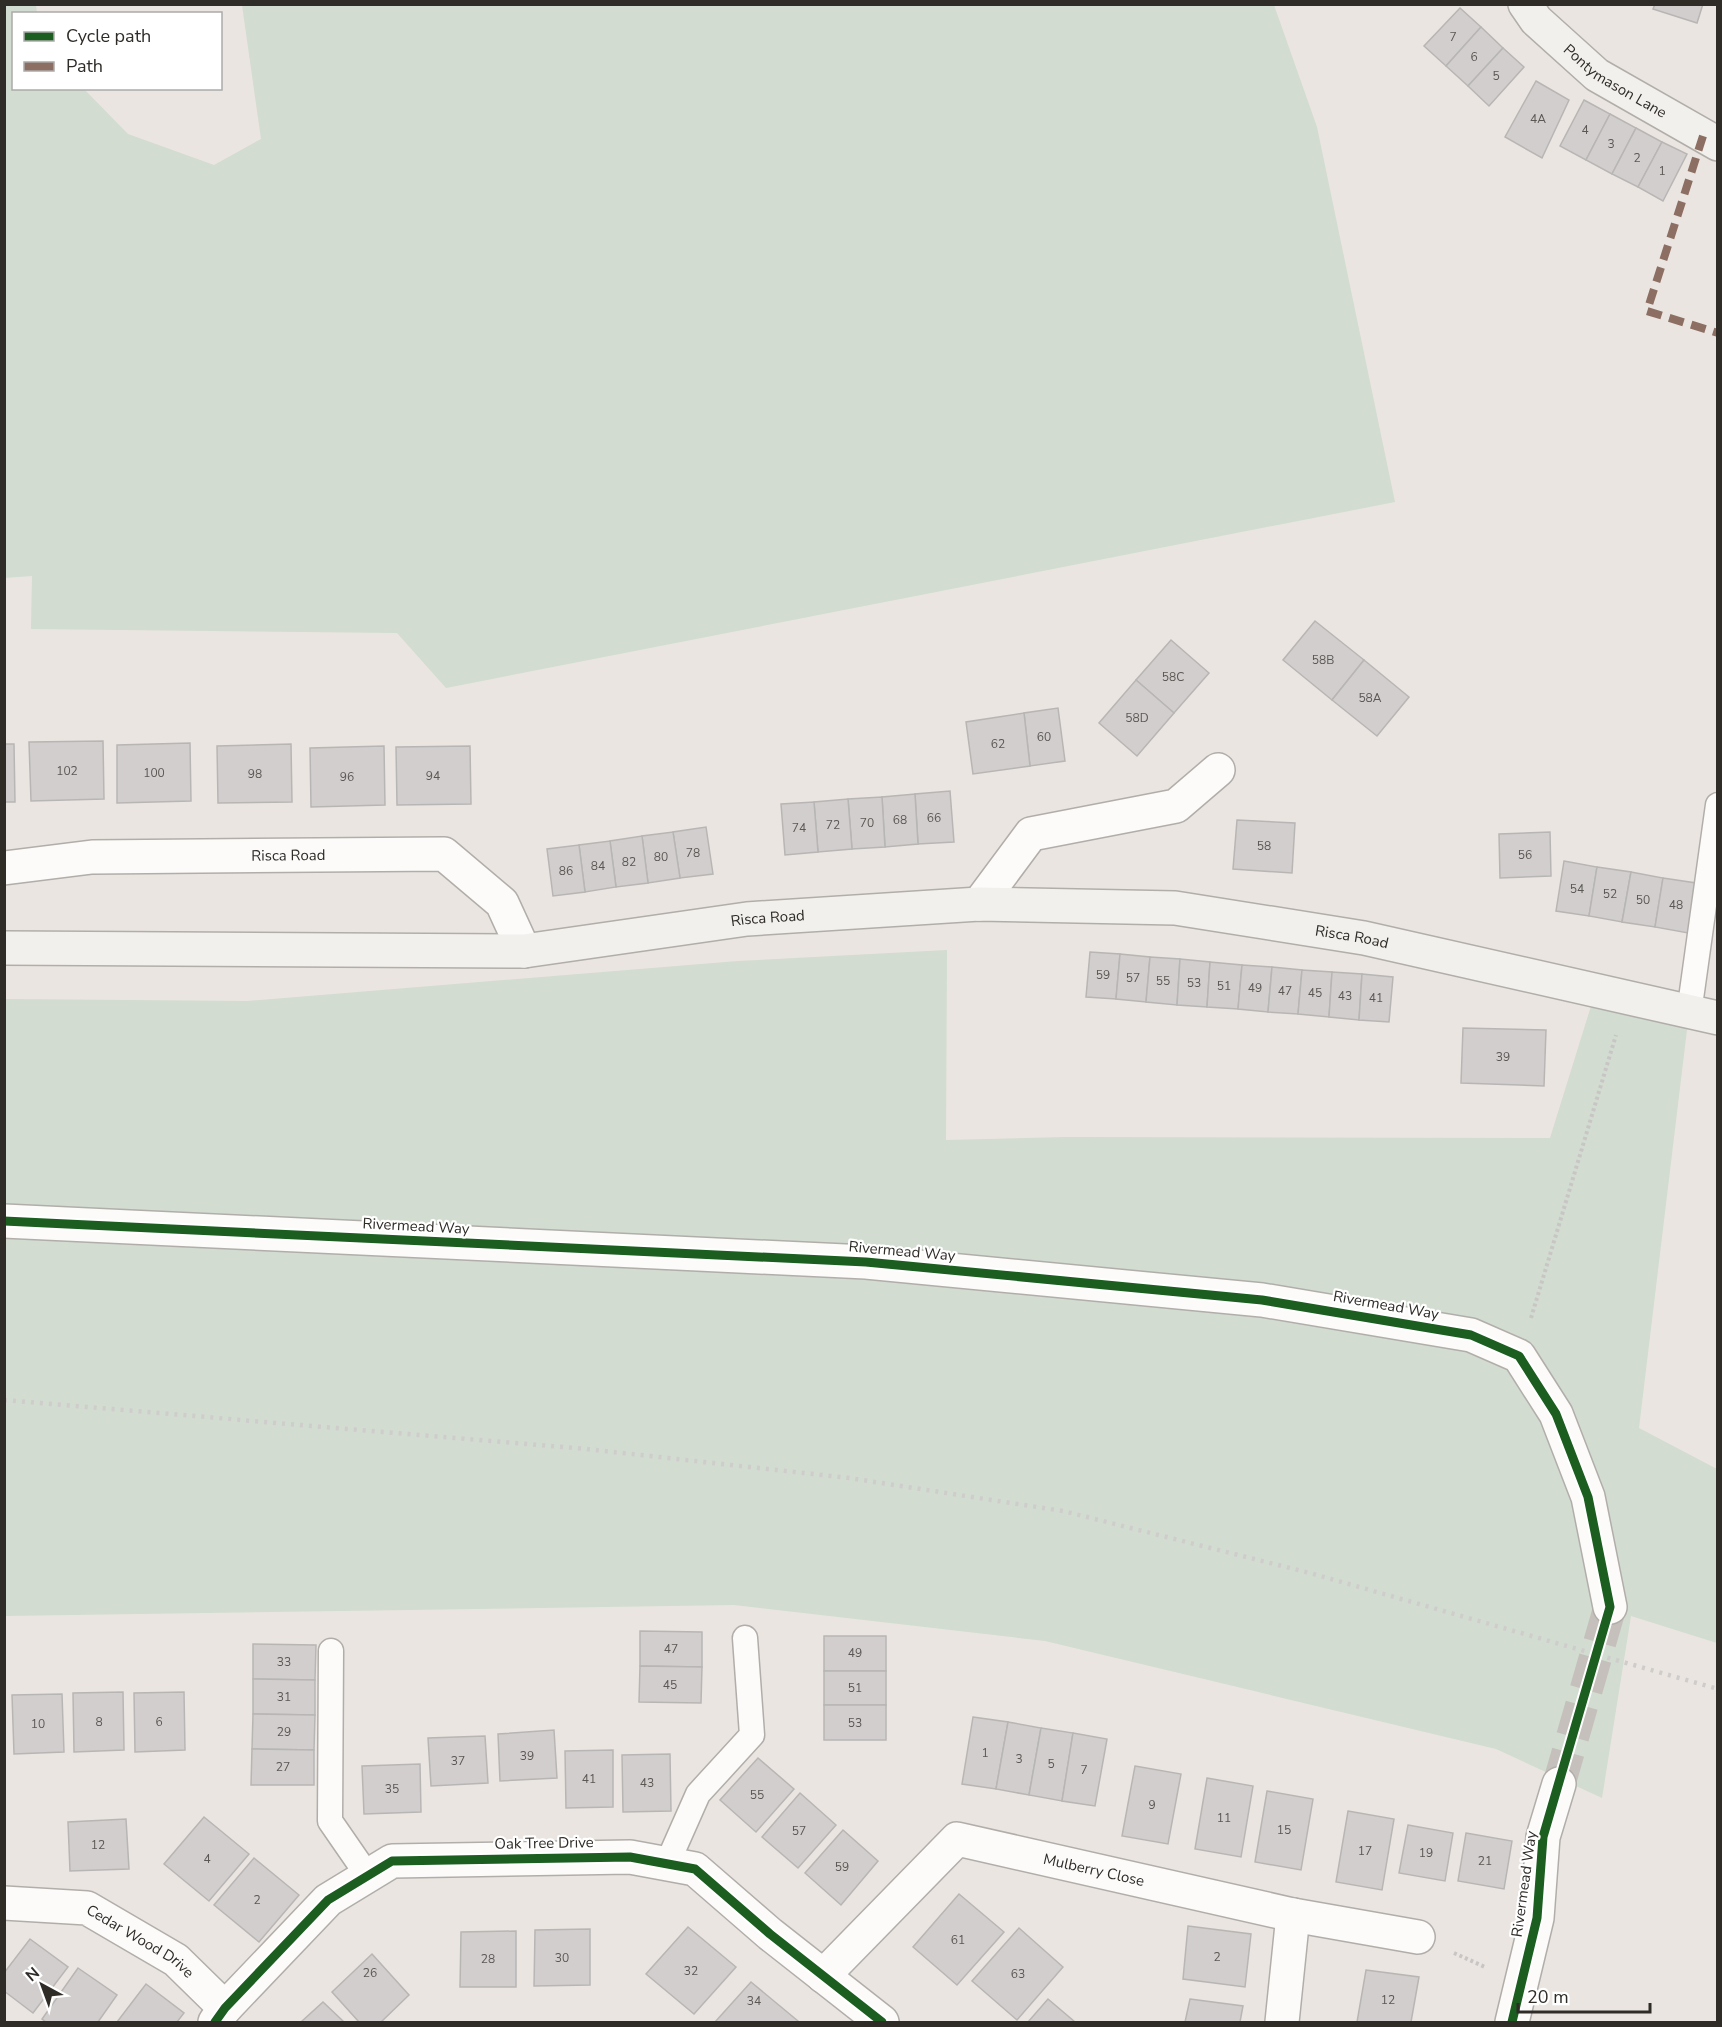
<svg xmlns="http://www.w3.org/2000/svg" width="1722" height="2027" font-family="'Nunito Sans',sans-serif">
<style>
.green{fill:#d2dcd0}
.building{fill:#d1cecd;stroke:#b8b6b5;stroke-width:1.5}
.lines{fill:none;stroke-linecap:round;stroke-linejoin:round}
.street-tunnel{stroke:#c5c0bb;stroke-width:33;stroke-dasharray:33 16;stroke-linecap:butt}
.lane-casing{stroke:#b1aeaa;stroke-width:27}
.street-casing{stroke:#b1aeaa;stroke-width:36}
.secondary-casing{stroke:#b1aeaa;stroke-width:36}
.path{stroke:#c8c6c5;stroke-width:4;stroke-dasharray:3 3;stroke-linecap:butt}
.lane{stroke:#fcfbfa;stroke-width:24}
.street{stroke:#fcfbfa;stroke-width:33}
.secondary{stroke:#f2f0ec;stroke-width:33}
.rail{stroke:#cecdcc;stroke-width:4.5;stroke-dasharray:3 6;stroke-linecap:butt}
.quiet{stroke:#8d6e63;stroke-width:8;stroke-dasharray:15 8;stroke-linecap:butt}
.cycleway-casing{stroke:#fff;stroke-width:13}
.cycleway{stroke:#1b5e20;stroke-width:9}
.labels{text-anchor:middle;stroke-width:4.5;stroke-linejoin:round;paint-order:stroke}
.number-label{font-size:12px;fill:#5a5754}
.street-label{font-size:15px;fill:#2f2c28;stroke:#fff}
</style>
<rect width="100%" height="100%" fill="#eae5e0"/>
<g class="green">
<path d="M 5,4 L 36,5 L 37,13 L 14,14 L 14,88 L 84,89 L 128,134 L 214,165 L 261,139 L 242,5 L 1274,5 L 1317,127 L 1395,502 L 446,688 L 397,633 L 31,629 L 32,576 L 4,578 Z"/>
<path d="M 947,950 L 946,1140 L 1067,1137 L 1550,1138 L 1596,990 L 1689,1013 L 1639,1428 L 1717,1469 L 1717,1643 L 1631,1616 L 1602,1798 L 1496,1749 L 1045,1641 L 734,1605 L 5,1616 L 4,999 L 247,1001 L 738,961 Z"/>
</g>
<g class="building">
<path d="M 1655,4 L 1703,4 L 1697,23 L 1653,9 Z"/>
<path d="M 1460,8 L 1481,27 L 1446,66 L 1424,46 Z"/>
<path d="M 1481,27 L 1503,48 L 1468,86 L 1446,66 Z"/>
<path d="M 1503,48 L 1524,67 L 1489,106 L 1468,86 Z"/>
<path d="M 1536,81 L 1569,100 L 1542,158 L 1505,137 Z"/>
<path d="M 1584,100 L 1610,114 L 1586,160 L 1560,146 Z"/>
<path d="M 1610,114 L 1636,128 L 1612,174 L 1586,160 Z"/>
<path d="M 1636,128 L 1662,142 L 1638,187 L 1612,174 Z"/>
<path d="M 1662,142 L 1687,154 L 1663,201 L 1638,187 Z"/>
<path d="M 1315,621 L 1364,660 L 1332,700 L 1283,660 Z"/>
<path d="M 1171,640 L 1209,673 L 1174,713 L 1136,680 Z"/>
<path d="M 1364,660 L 1409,697 L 1377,736 L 1332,700 Z"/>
<path d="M 1136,680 L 1174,713 L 1137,756 L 1099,723 Z"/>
<path d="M 1058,708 L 1065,761 L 1030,766 L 1024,713 Z"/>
<path d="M 1024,713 L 1030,766 L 973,774 L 966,722 Z"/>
<path d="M 103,741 L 104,799 L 31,801 L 29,742 Z"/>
<path d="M 190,743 L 191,801 L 117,803 L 117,745 Z"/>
<path d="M 4,744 L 14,744 L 15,802 L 4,802 Z"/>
<path d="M 291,744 L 292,802 L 218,803 L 217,746 Z"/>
<path d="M 384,746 L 385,805 L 311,807 L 310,748 Z"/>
<path d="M 470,746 L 471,804 L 397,805 L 396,747 Z"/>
<path d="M 950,791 L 954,842 L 918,844 L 915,794 Z"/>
<path d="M 915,794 L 918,844 L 885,847 L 882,797 Z"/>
<path d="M 882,797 L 885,847 L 852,849 L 848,799 Z"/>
<path d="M 848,799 L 852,849 L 818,852 L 814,802 Z"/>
<path d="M 814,802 L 818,852 L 785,855 L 781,804 Z"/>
<path d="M 1237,820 L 1295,823 L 1292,873 L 1233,869 Z"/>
<path d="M 706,827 L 713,874 L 680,878 L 673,832 Z"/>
<path d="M 673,832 L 680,878 L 648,883 L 642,836 Z"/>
<path d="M 1550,832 L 1551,876 L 1500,878 L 1499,834 Z"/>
<path d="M 642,836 L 648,883 L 616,887 L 610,841 Z"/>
<path d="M 610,841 L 616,887 L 585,892 L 579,845 Z"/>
<path d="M 579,845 L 585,892 L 553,896 L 547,849 Z"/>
<path d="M 1564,861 L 1597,867 L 1589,916 L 1556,911 Z"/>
<path d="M 1597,867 L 1631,872 L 1622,922 L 1589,916 Z"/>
<path d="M 1631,872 L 1663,878 L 1655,927 L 1622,922 Z"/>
<path d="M 1663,878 L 1696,883 L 1688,933 L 1655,927 Z"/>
<path d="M 1090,952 L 1120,954 L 1116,999 L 1086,997 Z"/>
<path d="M 1120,954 L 1150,957 L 1146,1002 L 1116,999 Z"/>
<path d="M 1150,957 L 1180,959 L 1177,1005 L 1146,1002 Z"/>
<path d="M 1180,959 L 1210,962 L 1207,1007 L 1177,1005 Z"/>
<path d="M 1210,962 L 1242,965 L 1238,1009 L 1207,1007 Z"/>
<path d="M 1242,965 L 1272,967 L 1268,1012 L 1238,1009 Z"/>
<path d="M 1272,967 L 1302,970 L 1298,1014 L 1268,1012 Z"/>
<path d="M 1302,970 L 1332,972 L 1329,1017 L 1298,1014 Z"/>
<path d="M 1332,972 L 1362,974 L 1359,1020 L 1329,1017 Z"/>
<path d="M 1362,974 L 1393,977 L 1389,1022 L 1359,1020 Z"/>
<path d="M 1463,1028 L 1546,1030 L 1544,1086 L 1461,1083 Z"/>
<path d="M 640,1631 L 702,1632 L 702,1667 L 640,1666 Z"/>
<rect x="824" y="1636" width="62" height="35"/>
<path d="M 253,1644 L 316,1645 L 315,1680 L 253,1679 Z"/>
<path d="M 640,1666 L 702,1667 L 701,1703 L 639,1702 Z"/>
<rect x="824" y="1671" width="62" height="34"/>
<path d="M 253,1679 L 315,1680 L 315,1715 L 253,1714 Z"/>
<path d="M 123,1692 L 124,1750 L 74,1752 L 73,1693 Z"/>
<path d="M 184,1692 L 185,1750 L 135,1752 L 134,1693 Z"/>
<path d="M 62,1694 L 64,1752 L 14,1754 L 12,1695 Z"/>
<rect x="824" y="1705" width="62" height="35"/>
<path d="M 253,1714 L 315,1715 L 314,1750 L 252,1749 Z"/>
<path d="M 973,1717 L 1008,1722 L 996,1789 L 962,1784 Z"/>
<path d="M 1008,1722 L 1041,1728 L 1029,1795 L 996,1789 Z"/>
<path d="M 1041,1728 L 1073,1733 L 1062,1801 L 1029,1795 Z"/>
<path d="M 554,1730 L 557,1778 L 500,1781 L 498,1734 Z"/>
<path d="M 1073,1733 L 1107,1739 L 1095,1806 L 1062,1801 Z"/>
<path d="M 485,1736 L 488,1783 L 431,1786 L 428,1738 Z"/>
<path d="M 252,1749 L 314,1750 L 314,1785 L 251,1785 Z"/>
<path d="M 613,1750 L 613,1807 L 566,1808 L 565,1751 Z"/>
<path d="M 670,1754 L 671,1811 L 623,1812 L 622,1755 Z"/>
<path d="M 758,1758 L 794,1789 L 756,1832 L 720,1800 Z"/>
<path d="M 420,1764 L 421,1812 L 364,1814 L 362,1766 Z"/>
<path d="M 1135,1766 L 1181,1774 L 1168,1844 L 1122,1836 Z"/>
<path d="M 1207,1778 L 1253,1786 L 1241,1857 L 1195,1849 Z"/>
<path d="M 1267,1791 L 1313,1799 L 1301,1870 L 1255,1862 Z"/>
<path d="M 800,1793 L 836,1825 L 798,1868 L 762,1837 Z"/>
<path d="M 1348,1811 L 1394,1819 L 1382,1890 L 1336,1882 Z"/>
<path d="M 204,1817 L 249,1854 L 209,1901 L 164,1864 Z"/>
<path d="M 126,1819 L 129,1869 L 70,1871 L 68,1822 Z"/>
<path d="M 1408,1825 L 1453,1833 L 1445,1881 L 1399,1873 Z"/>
<path d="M 843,1830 L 878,1861 L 841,1905 L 805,1873 Z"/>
<path d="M 1466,1833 L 1512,1841 L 1504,1889 L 1458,1881 Z"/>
<path d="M 254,1858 L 299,1895 L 259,1942 L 214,1905 Z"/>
<path d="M 959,1894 L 1004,1932 L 957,1985 L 913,1947 Z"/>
<path d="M 1188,1926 L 1251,1934 L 1245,1987 L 1183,1979 Z"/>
<path d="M 688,1927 L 736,1967 L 694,2014 L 646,1974 Z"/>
<path d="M 1019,1928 L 1063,1967 L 1017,2020 L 972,1981 Z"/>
<path d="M 590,1929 L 590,1985 L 534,1986 L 535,1930 Z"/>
<path d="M 516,1931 L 516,1987 L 460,1987 L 461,1932 Z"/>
<path d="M 30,1939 L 68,1967 L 33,2013 L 4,1991 L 4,1973 Z"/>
<path d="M 372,1954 L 409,1995 L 381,2022 L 359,2022 L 332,1992 Z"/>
<path d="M 78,1968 L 117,1995 L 98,2022 L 46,2022 L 42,2019 Z"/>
<path d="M 1366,1970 L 1419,1977 L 1411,2022 L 1357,2022 Z"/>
<path d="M 751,1982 L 798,2021 L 797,2022 L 715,2022 Z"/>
<path d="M 146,1984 L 184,2013 L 177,2022 L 117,2022 Z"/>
<path d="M 1048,1999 L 1075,2022 L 1028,2022 Z"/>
<path d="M 1190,1999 L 1243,2006 L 1240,2022 L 1185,2022 Z"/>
<path d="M 323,2002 L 344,2022 L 301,2022 Z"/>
</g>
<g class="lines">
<path class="street-tunnel" d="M 1559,1784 L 1610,1607"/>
<defs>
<g id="lane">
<path d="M 1689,1013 L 1718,805"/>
<path d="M 331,1651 L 330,1821 L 368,1876"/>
<path d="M 667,1864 L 698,1794 L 752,1735 L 745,1638"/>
</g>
<g id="street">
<path id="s1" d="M 4,868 L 92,857 L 444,854 L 502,903 L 524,951"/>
<path d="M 979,904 L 1031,834 L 1176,806 L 1218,770"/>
<path d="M 4,1221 L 866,1262 L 1262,1300 L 1471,1335 L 1519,1356 L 1556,1414 L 1588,1497 L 1610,1607"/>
<path id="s2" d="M 4,1903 L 87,1908 L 176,1960 L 225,2008"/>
<path id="s3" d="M 823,1976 L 957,1839 L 1293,1915 L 1418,1937"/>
<path d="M 215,2022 L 225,2008 L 328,1900 L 392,1861 L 630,1857 L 695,1869 L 770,1934 L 882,2022"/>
<path d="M 1282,2022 L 1293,1915"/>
<path d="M 1512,2022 L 1537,1918 L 1543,1837 L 1559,1784"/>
</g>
<g id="secondary">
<path id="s4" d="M 1525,4 L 1536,20 L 1597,75 L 1718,144"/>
<path id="s5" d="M 4,948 L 524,951 L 747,919 L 979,904 L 1175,908 L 1364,938 L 1718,1018"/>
</g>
</defs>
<use href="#lane" class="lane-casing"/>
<use href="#street" class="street-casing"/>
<use href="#secondary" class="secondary-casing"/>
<g class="path">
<path d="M 1531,1318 L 1616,1035"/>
<path d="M 1454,1953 L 1485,1967"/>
</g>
<use href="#lane" class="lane"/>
<use href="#street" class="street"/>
<use href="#secondary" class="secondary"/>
<path class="rail" d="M 4,1400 L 586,1449 L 849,1478 L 1063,1511 L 1310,1573 L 1718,1689"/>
<path class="quiet" d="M 1703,136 L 1647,311 L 1718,333"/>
<defs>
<g id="cycleway">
<path d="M 4,1221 L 866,1262 L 1262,1300 L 1471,1335 L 1519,1356 L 1556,1414 L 1588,1497 L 1610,1607 L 1543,1837 L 1537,1918 L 1512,2022"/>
<path d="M 215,2022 L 225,2008 L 328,1900 L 392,1861 L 630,1857 L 695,1869 L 770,1934 L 882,2022"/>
</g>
</defs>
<use href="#cycleway" class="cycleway-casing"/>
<use href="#cycleway" class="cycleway"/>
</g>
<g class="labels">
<g class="number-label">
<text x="1453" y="41">7</text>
<text x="1474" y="61">6</text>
<text x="1496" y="80">5</text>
<text x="1538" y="123">4A</text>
<text x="1585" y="134">4</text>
<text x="1611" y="148">3</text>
<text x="1637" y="162">2</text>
<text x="1662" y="175">1</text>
<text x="1323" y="664">58B</text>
<text x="1173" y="681">58C</text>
<text x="1370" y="702">58A</text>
<text x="1137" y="722">58D</text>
<text x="1044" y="741">60</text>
<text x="998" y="748">62</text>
<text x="67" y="775">102</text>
<text x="154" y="777">100</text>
<text x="255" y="778">98</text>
<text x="433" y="780">94</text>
<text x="347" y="781">96</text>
<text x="934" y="822">66</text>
<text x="900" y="824">68</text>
<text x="867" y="827">70</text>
<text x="833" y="829">72</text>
<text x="799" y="832">74</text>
<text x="1264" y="850">58</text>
<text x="693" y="857">78</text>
<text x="1525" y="859">56</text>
<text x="661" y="861">80</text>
<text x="629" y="866">82</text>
<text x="598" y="870">84</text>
<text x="566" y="875">86</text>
<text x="1577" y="893">54</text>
<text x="1610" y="898">52</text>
<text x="1643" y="904">50</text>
<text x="1676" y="909">48</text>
<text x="1103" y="979">59</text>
<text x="1133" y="982">57</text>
<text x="1163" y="985">55</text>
<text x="1194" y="987">53</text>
<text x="1224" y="990">51</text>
<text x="1255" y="992">49</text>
<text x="1285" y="995">47</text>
<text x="1315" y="997">45</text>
<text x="1345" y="1000">43</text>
<text x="1376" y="1002">41</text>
<text x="1503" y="1061">39</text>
<text x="671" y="1653">47</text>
<text x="855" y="1657">49</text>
<text x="284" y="1666">33</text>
<text x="670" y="1689">45</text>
<text x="855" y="1692">51</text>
<text x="284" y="1701">31</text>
<text x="99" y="1726">8</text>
<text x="159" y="1726">6</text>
<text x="855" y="1727">53</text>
<text x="38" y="1728">10</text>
<text x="284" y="1736">29</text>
<text x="985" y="1757">1</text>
<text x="527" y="1760">39</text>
<text x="1019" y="1763">3</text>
<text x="458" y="1765">37</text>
<text x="1051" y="1768">5</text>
<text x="283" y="1771">27</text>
<text x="1084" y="1774">7</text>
<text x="589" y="1783">41</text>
<text x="647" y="1787">43</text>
<text x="392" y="1793">35</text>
<text x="757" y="1799">55</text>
<text x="1152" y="1809">9</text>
<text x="1224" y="1822">11</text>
<text x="1284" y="1834">15</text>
<text x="799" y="1835">57</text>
<text x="98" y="1849">12</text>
<text x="1365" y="1855">17</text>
<text x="1426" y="1857">19</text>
<text x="207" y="1863">4</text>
<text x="1485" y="1865">21</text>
<text x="842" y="1871">59</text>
<text x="257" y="1904">2</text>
<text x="958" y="1944">61</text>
<text x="1217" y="1961">2</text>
<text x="562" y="1962">30</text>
<text x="488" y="1963">28</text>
<text x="691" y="1975">32</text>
<text x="370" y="1977">26</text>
<text x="1018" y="1978">63</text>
<text x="1388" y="2004">12</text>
<text x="754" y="2005">34</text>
</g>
<g class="street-label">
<text dy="5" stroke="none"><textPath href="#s4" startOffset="120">Pontymason Lane</textPath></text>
<text dy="5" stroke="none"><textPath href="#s1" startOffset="285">Risca Road</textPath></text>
<text dy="5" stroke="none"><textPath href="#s5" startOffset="766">Risca Road</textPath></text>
<text dy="5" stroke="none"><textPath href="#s5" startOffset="1353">Risca Road</textPath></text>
<text transform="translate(416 1226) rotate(3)" y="5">Rivermead Way</text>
<text transform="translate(902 1251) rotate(5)" y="5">Rivermead Way</text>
<text transform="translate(1386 1305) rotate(10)" y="5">Rivermead Way</text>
<text transform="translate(544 1843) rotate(-1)" y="5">Oak Tree Drive</text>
<text dy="5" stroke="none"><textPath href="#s3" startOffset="332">Mulberry Close</textPath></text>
<text transform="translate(1524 1884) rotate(-82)" y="5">Rivermead Way</text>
<text dy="5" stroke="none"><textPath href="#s2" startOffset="146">Cedar Wood Drive</textPath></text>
</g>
</g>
<rect width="1722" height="2027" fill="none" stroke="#2f2c28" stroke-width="12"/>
<rect x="12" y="12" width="210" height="78" fill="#ffffff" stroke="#acaba9" stroke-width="1.5"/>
<rect x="24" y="32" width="30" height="9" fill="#1b5e20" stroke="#acaba9" stroke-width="1.5"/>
<text x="66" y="42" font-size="18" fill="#2f2c28">Cycle path</text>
<rect x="24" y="62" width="30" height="9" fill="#8d6e63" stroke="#acaba9" stroke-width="1.5"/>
<text x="66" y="72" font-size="18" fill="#2f2c28">Path</text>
<g transform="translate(42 1985) rotate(319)" stroke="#ffffff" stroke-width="4.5" paint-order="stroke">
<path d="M0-4.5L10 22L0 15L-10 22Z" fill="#2f2c28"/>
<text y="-9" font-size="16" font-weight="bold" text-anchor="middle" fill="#2f2c28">N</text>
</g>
<path d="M1518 2003v9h132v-9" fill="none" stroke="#2f2c28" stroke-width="3"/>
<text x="1527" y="2003" font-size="18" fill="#2f2c28" stroke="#ffffff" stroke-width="4.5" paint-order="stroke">20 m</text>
</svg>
